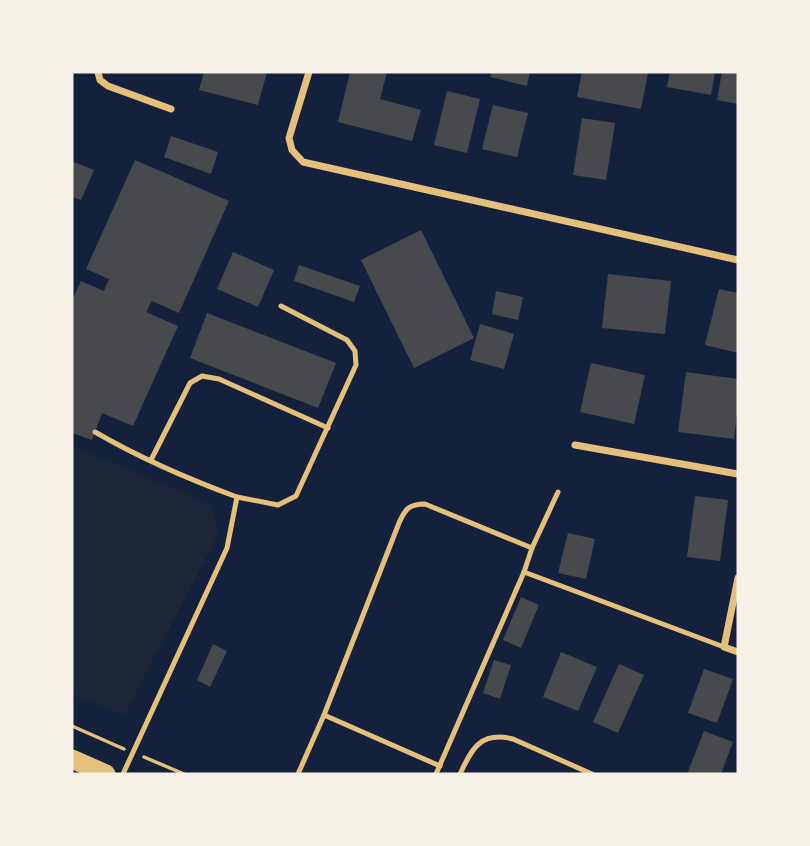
<svg xmlns="http://www.w3.org/2000/svg" width="810" height="846" font-family="'Space Grotesk',sans-serif">
<style>
.green{fill:#1d2539}
.building{fill:#48494c}
.lines{fill:none;stroke-linecap:round;stroke-linejoin:round}
.path{stroke:#e5c07b;stroke-width:3.5}
.service{stroke:#e5c07b;stroke-width:5}
.minor{stroke:#e5c07b;stroke-width:7}
.trunk{stroke:#e5c07b;stroke-width:19}
</style>
<rect width="100%" height="100%" fill="#14213d"/>
<path class="green" d="M 72,445 L 209,504 L 215,515 L 218,535 L 124,715 L 72,694 Z"/>
<g class="building">
<path d="M 204,72 L 267,72 L 258,105 L 199,90 Z"/>
<path d="M 350,72 L 387,72 L 380,99 L 421,110 L 412,141 L 338,122 Z"/>
<path d="M 492,72 L 530,72 L 527,86 L 490,77 Z"/>
<path d="M 582,72 L 648,73 L 641,109 L 577,97 Z"/>
<path d="M 670,72 L 715,72 L 711,95 L 667,87 Z"/>
<path d="M 722,72 L 738,72 L 738,104 L 717,100 Z"/>
<path d="M 447,91 L 480,99 L 467,153 L 434,145 Z"/>
<path d="M 493,105 L 528,113 L 517,157 L 482,149 Z"/>
<path d="M 582,118 L 615,123 L 606,180 L 573,175 Z"/>
<path d="M 171,136 L 218,152 L 211,174 L 164,157 Z"/>
<path d="M 135,160 L 229,201 L 179,313 L 152,301 L 146,312 L 178,326 L 133,426 L 102,413 L 92,440 L 72,433 L 72,300 L 81,281 L 104,291 L 109,279 L 86,269 Z"/>
<path d="M 72,161 L 94,170 L 81,200 L 72,197 Z"/>
<path d="M 421,230 L 474,338 L 414,368 L 361,260 Z"/>
<path d="M 233,252 L 274,270 L 258,307 L 217,289 Z"/>
<path d="M 299,265 L 360,286 L 354,302 L 294,281 Z"/>
<path d="M 608,274 L 671,281 L 665,334 L 602,328 Z"/>
<path d="M 719,289 L 738,293 L 738,353 L 705,345 Z"/>
<path d="M 496,291 L 523,297 L 518,320 L 492,314 Z"/>
<path d="M 207,313 L 336,363 L 318,408 L 190,358 Z"/>
<path d="M 480,324 L 514,334 L 504,369 L 470,360 Z"/>
<path d="M 591,363 L 645,375 L 634,424 L 580,412 Z"/>
<path d="M 686,372 L 738,379 L 738,404 L 734,439 L 678,432 Z"/>
<path d="M 695,496 L 728,500 L 720,561 L 687,557 Z"/>
<path d="M 568,533 L 595,539 L 586,579 L 558,573 Z"/>
<path d="M 521,597 L 539,605 L 521,648 L 503,640 Z"/>
<path d="M 213,644 L 227,651 L 210,687 L 197,680 Z"/>
<path d="M 561,652 L 597,667 L 578,711 L 543,697 Z"/>
<path d="M 494,660 L 511,665 L 500,699 L 483,693 Z"/>
<path d="M 619,664 L 644,675 L 618,733 L 593,722 Z"/>
<path d="M 704,669 L 733,679 L 717,723 L 688,713 Z"/>
<path d="M 704,731 L 733,742 L 721,774 L 687,774 Z"/>
</g>
<g class="lines">
<g class="path">
<path d="M 72,726 L 124,749"/>
<path d="M 144,757 L 184,774"/>
</g>
<g class="service">
<path d="M 95,432 C 140,458 188,479 237,497 L 227,548 L 123,774"/>
<path d="M 151,460 L 190,383 L 202,376 L 219,379 L 328,428"/>
<path d="M 237,497 L 278,505 L 296,496 L 356,365 L 355,351 L 347,340 L 281,306"/>
<path d="M 524,572 L 724,647"/>
<path d="M 324,715 L 440,766"/>
<path d="M 298,774 L 324,715 L 399,523 C 405,509 409,504 425,504 L 532,548"/>
<path d="M 436,774 L 524,572 L 532,548 L 558,492"/>
<path d="M 460,774 C 472,748 481,731 513,739 L 592,774"/>
</g>
<g class="minor">
<path d="M 98,72 L 100,80 L 108,86 L 171,109"/>
<path d="M 309,72 L 289,138 L 292,150 L 303,162 L 738,260"/>
<path d="M 575,445 L 738,474"/>
<path d="M 738,578 L 724,647 L 738,652"/>
</g>
<path class="trunk" d="M 72,759 L 106,774"/>
</g>
<rect width="810" height="846" fill="none" stroke="#f6f1e7" stroke-width="147"/>
</svg>
